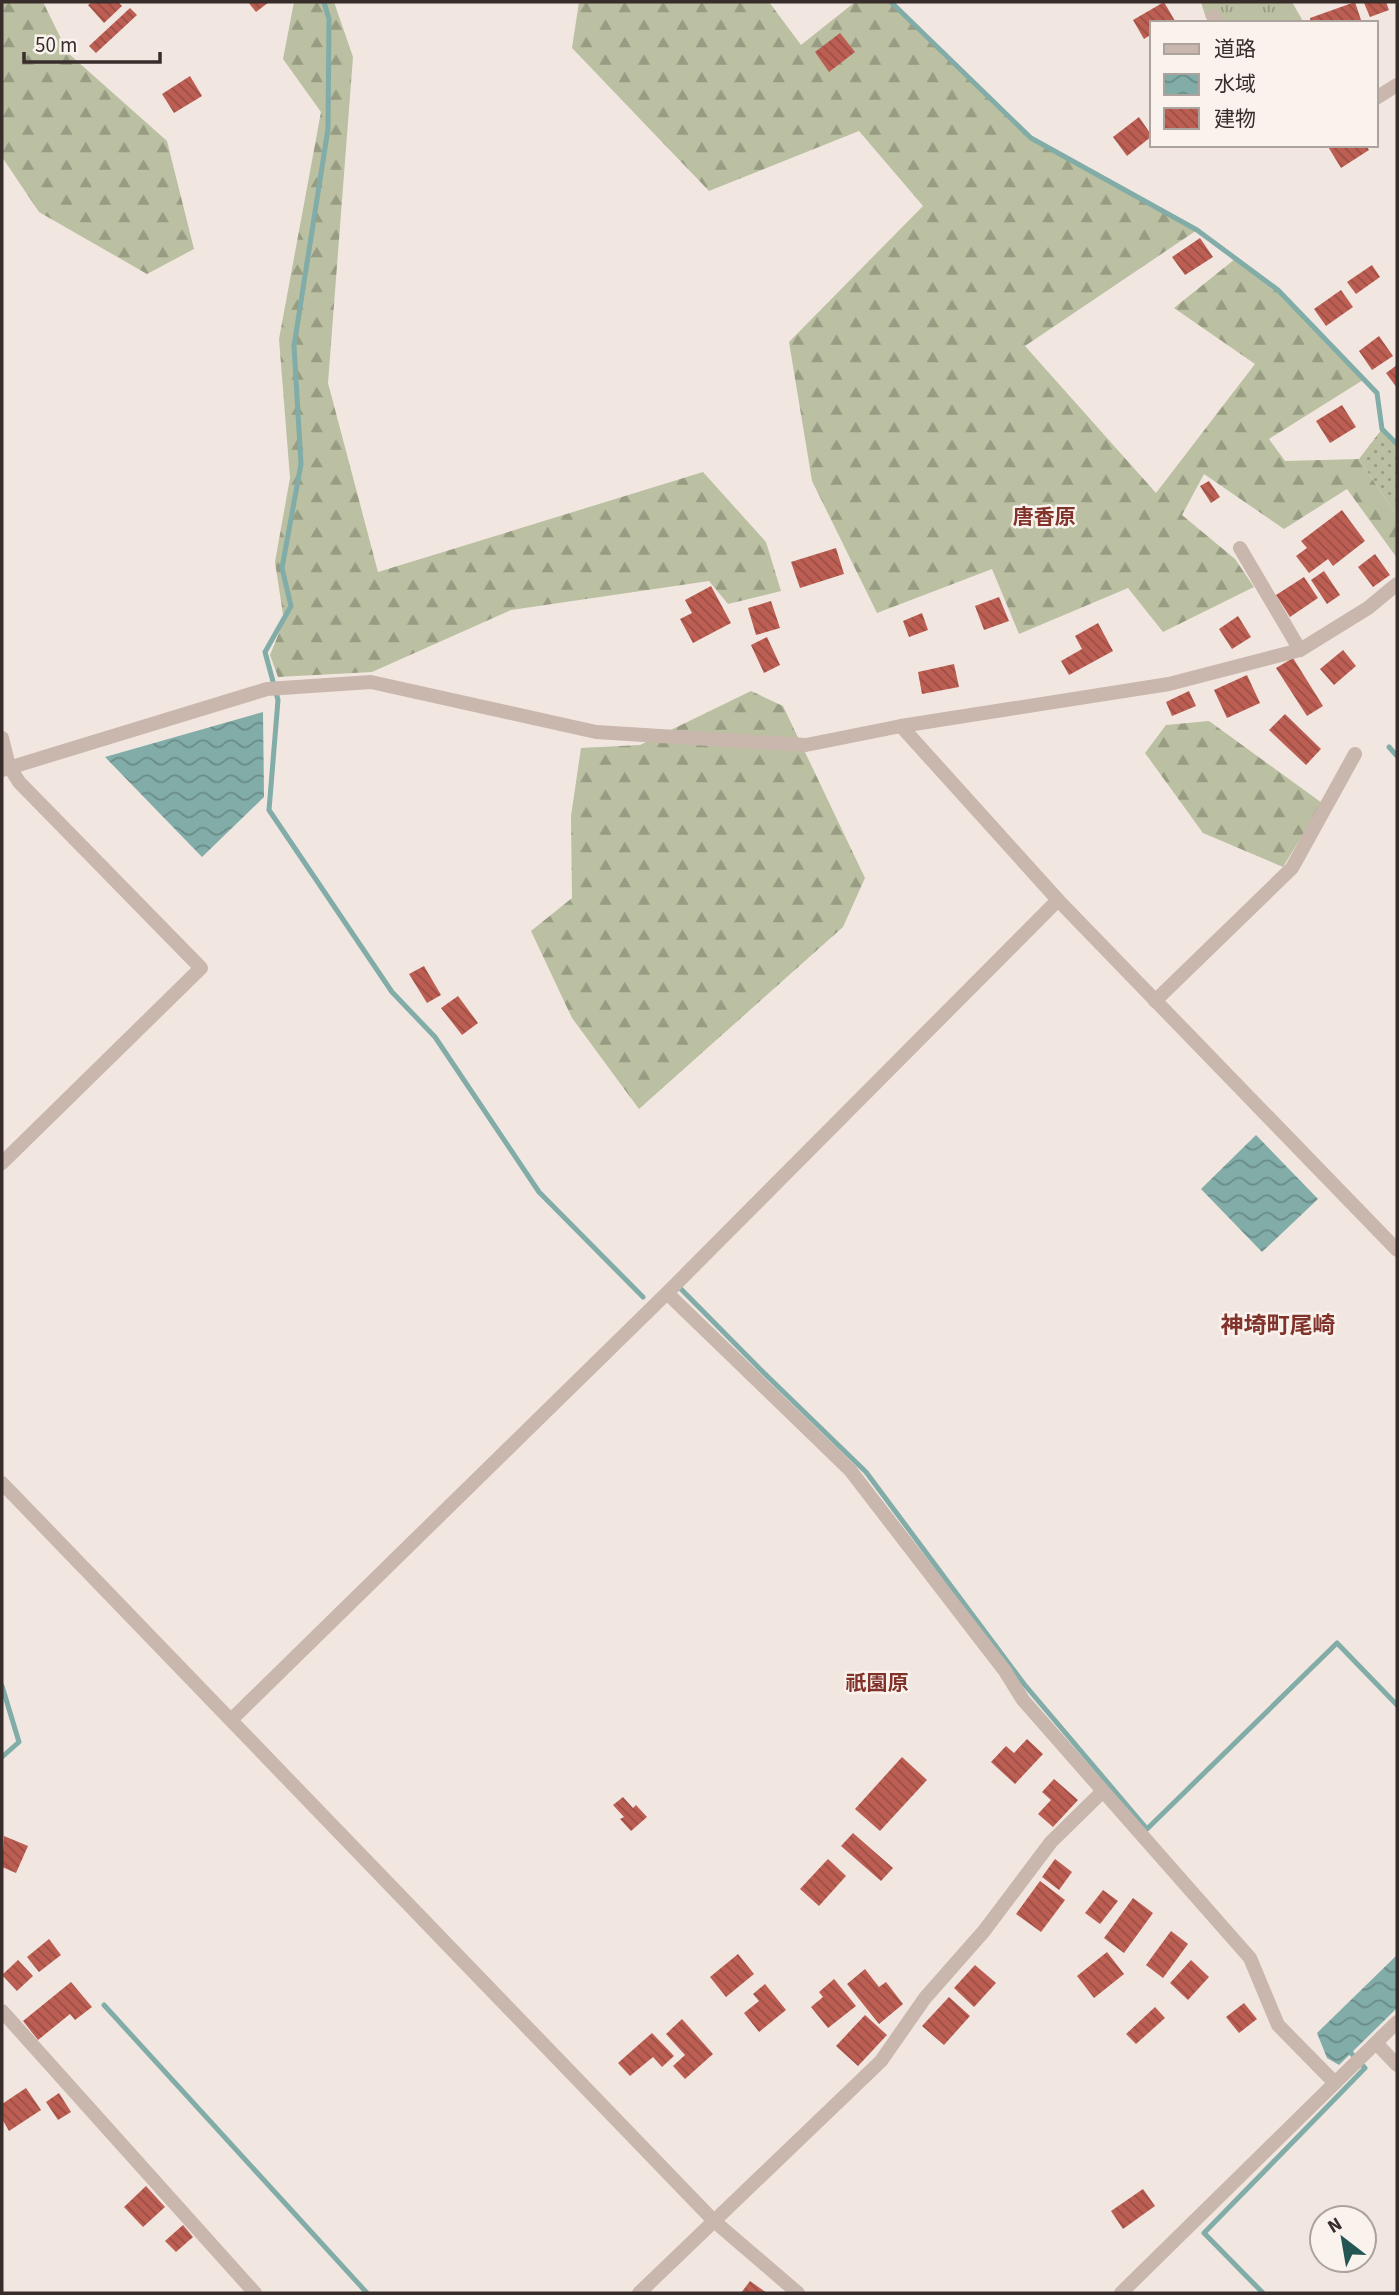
<svg xmlns="http://www.w3.org/2000/svg" width="1399" height="2295" font-family="'Source Sans 3','Noto Sans JP',sans-serif">
<style>
.grass{fill:url(#grass-tufts)}
.forest{fill:url(#forest-firs)}
.garden{fill:url(#garden-dots)}
.water{fill:url(#water-waves)}
.lines{fill:none;stroke-linecap:round;stroke-linejoin:round}
.stream{stroke:#81aca8;stroke-width:5}
.building{fill:url(#building-back-hatch)}
.street{stroke:#c9b6ad;stroke-width:14}
.labels{text-anchor:middle;stroke-width:5;stroke-linejoin:round;paint-order:stroke}
.neighbourhood-label{font-size:21px;font-weight:bold;fill:#81322a;stroke:#f9f2ed}
.quarter-label{font-size:23px;font-weight:bold;fill:#81322a;stroke:#f9f2ed}
</style>
<defs>
<pattern id="grass-tufts" width="24" height="20" patternUnits="userSpaceOnUse" patternTransform="scale(1.75)"><rect width="24" height="20" fill="#bac0a1"/><path d="M3 7l-1-3M5 7V3M7 7l1-3M15 17l-1-3M17 17v-4M19 17l1-3" fill="none" stroke="#989c83"/></pattern>
<pattern id="forest-firs" width="22" height="20" patternUnits="userSpaceOnUse" patternTransform="scale(1.75)"><rect width="22" height="20" fill="#bac0a1"/><path d="M5 1l3.5 6h-7zM16 11l3.5 6h-7z" fill="#989c83"/></pattern>
<pattern id="garden-dots" width="8" height="8" patternUnits="userSpaceOnUse" patternTransform="scale(1.75)"><rect width="8" height="8" fill="#bac0a1"/><path d="M2 2h.1M6 6h.1" fill="none" stroke="#989c83" stroke-width="1.8" stroke-linecap="round"/></pattern>
<pattern id="water-waves" width="16" height="10" patternUnits="userSpaceOnUse" patternTransform="scale(1.75)"><rect width="16" height="10" fill="#81aca8"/><path d="M0 5q4-4 8 0t8 0" fill="none" stroke="#6b8c89"/></pattern>
<pattern id="building-back-hatch" width="6" height="6" patternUnits="userSpaceOnUse" patternTransform="scale(1.75)"><rect width="6" height="6" fill="#bd5e53"/><path d="M-1 5l2 2M0 0l6 6M5-1l2 2" fill="none" stroke="#9b4e45"/></pattern>
</defs>
<rect width="100%" height="100%" fill="#f1e7e0"/>
<path class="grass" d="M 1201,2 L 1292,2 L 1304,23 L 1210,23 L 1206,18 Z"/>
<g class="forest">
<path d="M 2,2 L 43,2 L 68,53 L 167,141 L 194,249 L 147,274 L 39,212 L 2,157 Z"/>
<path d="M 294,2 L 334,2 L 353,57 L 328,383 L 378,572 L 703,472 L 766,542 L 781,591 L 728,604 L 709,581 L 511,610 L 372,672 L 278,677 L 270,655 L 284,621 L 275,562 L 290,478 L 279,339 L 321,112 L 283,59 Z"/>
<path d="M 579,2 L 769,2 L 801,45 L 855,2 L 891,2 L 1031,138 L 1197,230 L 1025,346 L 1156,493 L 1255,364 L 1174,308 L 1235,259 L 1278,290 L 1363,380 L 1269,439 L 1285,461 L 1359,459 L 1397,516 L 1397,558 L 1347,489 L 1284,529 L 1204,474 L 1182,515 L 1235,559 L 1254,587 L 1163,632 L 1128,588 L 1019,634 L 992,569 L 877,613 L 812,481 L 789,342 L 923,206 L 859,131 L 709,191 L 572,48 Z"/>
<path d="M 751,691 L 783,706 L 865,878 L 843,927 L 639,1109 L 572,1018 L 531,931 L 572,898 L 571,816 L 581,748 L 640,745 Z"/>
<path d="M 1209,721 L 1322,803 L 1283,867 L 1203,833 L 1145,753 L 1166,725 Z"/>
</g>
<path class="garden" d="M 1382,429 L 1397,444 L 1397,516 L 1359,459 Z"/>
<g class="water">
<path d="M 263,712 L 264,797 L 202,857 L 105,757 Z"/>
<path d="M 1256,1135 L 1318,1199 L 1262,1252 L 1201,1189 Z"/>
<path d="M 1397,1955 L 1397,2008 L 1339,2065 L 1327,2058 L 1317,2033 Z"/>
</g>
<g class="lines">
<g class="stream">
<path d="M 324,2 L 329,19 L 328,129 L 294,346 L 301,464 L 282,568 L 291,606 L 265,652 L 278,700 L 269,810 L 392,992 L 435,1037 L 539,1192 L 643,1297"/>
<path d="M 891,2 L 1031,138 L 1197,230 L 1278,290 L 1377,393 L 1382,429 L 1397,444"/>
<path d="M 1389,747 L 1397,756"/>
<path d="M 680,1288 L 764,1373 L 866,1472 L 1024,1684 L 1147,1829 L 1337,1643 L 1397,1705"/>
<path d="M 2,1686 L 19,1742 L 2,1757"/>
<path d="M 104,2005 L 367,2293"/>
<path d="M 1263,2293 L 1204,2233 L 1365,2068 L 1351,2053"/>
</g>
</g>
<g class="building">
<path d="M 92,2 L 118,2 L 122,6 L 104,23 L 88,5 Z"/>
<path d="M 248,2 L 269,2 L 256,12 Z"/>
<path d="M 1164,2 L 1175,21 L 1171,23 L 1152,23 L 1152,34 L 1144,39 L 1133,20 Z"/>
<path d="M 1355,2 L 1362,23 L 1311,23 L 1310,18 Z"/>
<path d="M 1366,2 L 1386,2 L 1389,10 L 1370,17 L 1364,3 Z"/>
<path d="M 130,8 L 137,15 L 96,53 L 89,46 Z"/>
<path d="M 840,33 L 855,52 L 829,72 L 815,52 Z"/>
<path d="M 190,76 L 202,96 L 174,113 L 162,94 Z"/>
<path d="M 1139,117 L 1152,136 L 1127,156 L 1113,137 Z"/>
<path d="M 1327,145 L 1366,145 L 1369,150 L 1341,168 Z"/>
<path d="M 1200,238 L 1213,257 L 1185,275 L 1172,257 Z"/>
<path d="M 1372,265 L 1380,277 L 1356,294 L 1347,282 Z"/>
<path d="M 1341,290 L 1353,307 L 1326,326 L 1314,309 Z"/>
<path d="M 1379,336 L 1393,356 L 1372,370 L 1359,351 Z"/>
<path d="M 1397,365 L 1397,388 L 1386,373 Z"/>
<path d="M 1342,405 L 1356,427 L 1330,443 L 1316,421 Z"/>
<path d="M 1209,481 L 1220,497 L 1211,503 L 1200,486 Z"/>
<path d="M 1342,510 L 1365,541 L 1333,566 L 1328,559 L 1309,573 L 1296,556 L 1307,548 L 1301,541 Z"/>
<path d="M 836,548 L 844,574 L 800,588 L 791,562 Z"/>
<path d="M 1375,554 L 1390,575 L 1373,587 L 1358,567 Z"/>
<path d="M 1324,571 L 1340,595 L 1327,604 L 1311,580 Z"/>
<path d="M 1304,577 L 1318,598 L 1290,617 L 1276,595 Z"/>
<path d="M 711,586 L 731,623 L 693,643 L 680,619 L 692,613 L 685,600 Z"/>
<path d="M 999,597 L 1009,621 L 984,630 L 975,606 Z"/>
<path d="M 771,601 L 780,628 L 756,635 L 748,608 Z"/>
<path d="M 922,613 L 928,630 L 909,637 L 903,621 Z"/>
<path d="M 1238,616 L 1251,637 L 1232,649 L 1219,629 Z"/>
<path d="M 1098,623 L 1113,651 L 1069,675 L 1061,661 L 1082,649 L 1075,636 Z"/>
<path d="M 767,637 L 780,665 L 764,673 L 751,645 Z"/>
<path d="M 1343,650 L 1356,666 L 1334,685 L 1320,669 Z"/>
<path d="M 1293,658 L 1323,706 L 1307,716 L 1276,668 Z"/>
<path d="M 954,664 L 959,687 L 922,694 L 918,672 Z"/>
<path d="M 1247,675 L 1260,703 L 1227,718 L 1214,690 Z"/>
<path d="M 1189,691 L 1196,706 L 1172,716 L 1166,702 Z"/>
<path d="M 1285,714 L 1321,749 L 1306,765 L 1269,730 Z"/>
<path d="M 424,966 L 441,995 L 427,1003 L 409,974 Z"/>
<path d="M 458,996 L 478,1023 L 462,1035 L 441,1008 Z"/>
<path d="M 1027,1739 L 1043,1754 L 1015,1784 L 991,1762 L 1006,1746 L 1014,1753 Z"/>
<path d="M 902,1757 L 927,1780 L 880,1831 L 855,1809 Z"/>
<path d="M 1054,1779 L 1078,1800 L 1053,1827 L 1038,1814 L 1051,1800 L 1042,1792 Z"/>
<path d="M 623,1797 L 633,1808 L 636,1805 L 647,1817 L 631,1831 L 620,1819 L 624,1817 L 613,1805 Z"/>
<path d="M 853,1833 L 893,1868 L 881,1881 L 841,1846 Z"/>
<path d="M 4,1836 L 28,1846 L 16,1873 L 2,1867 Z"/>
<path d="M 828,1859 L 846,1876 L 819,1906 L 800,1889 Z"/>
<path d="M 1055,1859 L 1072,1872 L 1059,1890 L 1042,1877 Z"/>
<path d="M 1040,1881 L 1065,1900 L 1041,1932 L 1016,1914 Z"/>
<path d="M 1103,1890 L 1118,1901 L 1100,1924 L 1085,1913 Z"/>
<path d="M 1133,1898 L 1153,1913 L 1124,1953 L 1104,1938 Z"/>
<path d="M 1171,1931 L 1188,1944 L 1163,1978 L 1146,1965 Z"/>
<path d="M 49,1939 L 61,1955 L 39,1972 L 27,1957 Z"/>
<path d="M 1107,1952 L 1124,1974 L 1094,1998 L 1077,1976 Z"/>
<path d="M 738,1954 L 754,1974 L 726,1997 L 710,1977 Z"/>
<path d="M 18,1960 L 33,1976 L 17,1991 L 2,1975 Z"/>
<path d="M 1191,1960 L 1209,1977 L 1188,2000 L 1170,1983 Z"/>
<path d="M 975,1965 L 996,1983 L 974,2007 L 954,1988 Z"/>
<path d="M 865,1969 L 879,1987 L 886,1982 L 903,2004 L 879,2024 L 847,1984 Z"/>
<path d="M 834,1979 L 856,2006 L 828,2028 L 811,2007 L 823,1997 L 819,1992 Z"/>
<path d="M 71,1982 L 92,2007 L 75,2020 L 70,2014 L 38,2040 L 23,2021 Z"/>
<path d="M 765,1984 L 786,2010 L 759,2032 L 744,2013 L 759,2001 L 753,1994 Z"/>
<path d="M 949,1997 L 970,2016 L 944,2045 L 922,2026 Z"/>
<path d="M 1244,2003 L 1257,2019 L 1239,2033 L 1226,2017 Z"/>
<path d="M 1155,2007 L 1165,2018 L 1136,2044 L 1126,2034 Z"/>
<path d="M 865,2015 L 887,2035 L 858,2066 L 836,2046 Z"/>
<path d="M 682,2019 L 713,2054 L 685,2079 L 673,2066 L 685,2055 L 666,2034 Z"/>
<path d="M 652,2033 L 674,2056 L 662,2067 L 653,2057 L 630,2076 L 618,2063 Z"/>
<path d="M 26,2088 L 41,2110 L 9,2131 L 2,2119 L 2,2104 Z"/>
<path d="M 59,2093 L 71,2112 L 58,2120 L 46,2102 Z"/>
<path d="M 146,2186 L 165,2207 L 143,2227 L 124,2207 Z"/>
<path d="M 1143,2189 L 1155,2206 L 1123,2229 L 1111,2211 Z"/>
<path d="M 183,2225 L 193,2237 L 176,2252 L 165,2241 Z"/>
<path d="M 750,2281 L 767,2293 L 741,2293 Z"/>
</g>
<g class="lines">
<g class="street">
<path d="M 1213,16 L 1218,23"/>
<path d="M 1376,98 L 1397,85"/>
<path d="M 1240,548 L 1300,650"/>
<path d="M 901,726 L 1058,900 L 1397,1250"/>
<path d="M 2,738 L 9,766 L 19,782 L 201,968 L 2,1163"/>
<path d="M 2,770 L 267,689 L 371,682 L 596,732 L 806,745 L 901,726 L 1169,684 L 1300,650 L 1368,608 L 1397,584"/>
<path d="M 1155,1001 L 1292,868 L 1355,754"/>
<path d="M 667,1293 L 850,1470 L 1005,1671 L 1023,1700 L 1250,1958 L 1278,2025 L 1335,2083"/>
<path d="M 2,1483 L 714,2221 L 798,2293"/>
<path d="M 232,1719 L 667,1293 L 1058,900"/>
<path d="M 2,2011 L 255,2293"/>
<path d="M 1376,2043 L 1397,2065"/>
<path d="M 639,2293 L 881,2061 L 925,1998 L 984,1931 L 1051,1842 L 1102,1792"/>
<path d="M 1121,2293 L 1397,2022"/>
</g>
</g>
<g class="labels">
<g class="neighbourhood-label">
<text x="1044" y="524">唐香原</text>
<text x="877" y="1690">祇園原</text>
</g>
<g class="quarter-label">
<text x="1278" y="1333">神埼町尾崎</text>
</g>
</g>
<rect width="1399" height="2295" fill="none" stroke="#382d2b" stroke-width="7"/>
<rect x="1150" y="21" width="228" height="126" fill="#f9f2ed" stroke="#aca39f" stroke-width="2"/>
<rect x="1164" y="44" width="35" height="10" fill="#c9b6ad" stroke="#aca39f" stroke-width="2"/>
<text x="1214" y="56" font-size="21" fill="#382d2b">道路</text>
<rect x="1164" y="74" width="35" height="21" fill="url(#water-waves)" stroke="#aca39f" stroke-width="2"/>
<text x="1214" y="91" font-size="21" fill="#382d2b">水域</text>
<rect x="1164" y="108" width="35" height="21" fill="url(#building-back-hatch)" stroke="#aca39f" stroke-width="2"/>
<text x="1214" y="126" font-size="21" fill="#382d2b">建物</text>
<g transform="translate(1343 2239) rotate(329)"><circle r="33" fill="#f9f2ed" stroke="#aca39f" stroke-width="2"/>
<path d="M0-5L12 26L0 18L-12 26Z" fill="#235653"/>
<text y="-10" font-size="19" font-weight="bold" text-anchor="middle" fill="#382d2b">N</text>
</g>
<path d="M24 52v10h136v-10" fill="none" stroke="#382d2b" stroke-width="3.5"/>
<text x="35" y="52" font-size="21" fill="#382d2b" stroke="#f9f2ed" stroke-width="5" paint-order="stroke">50 m</text>
</svg>
